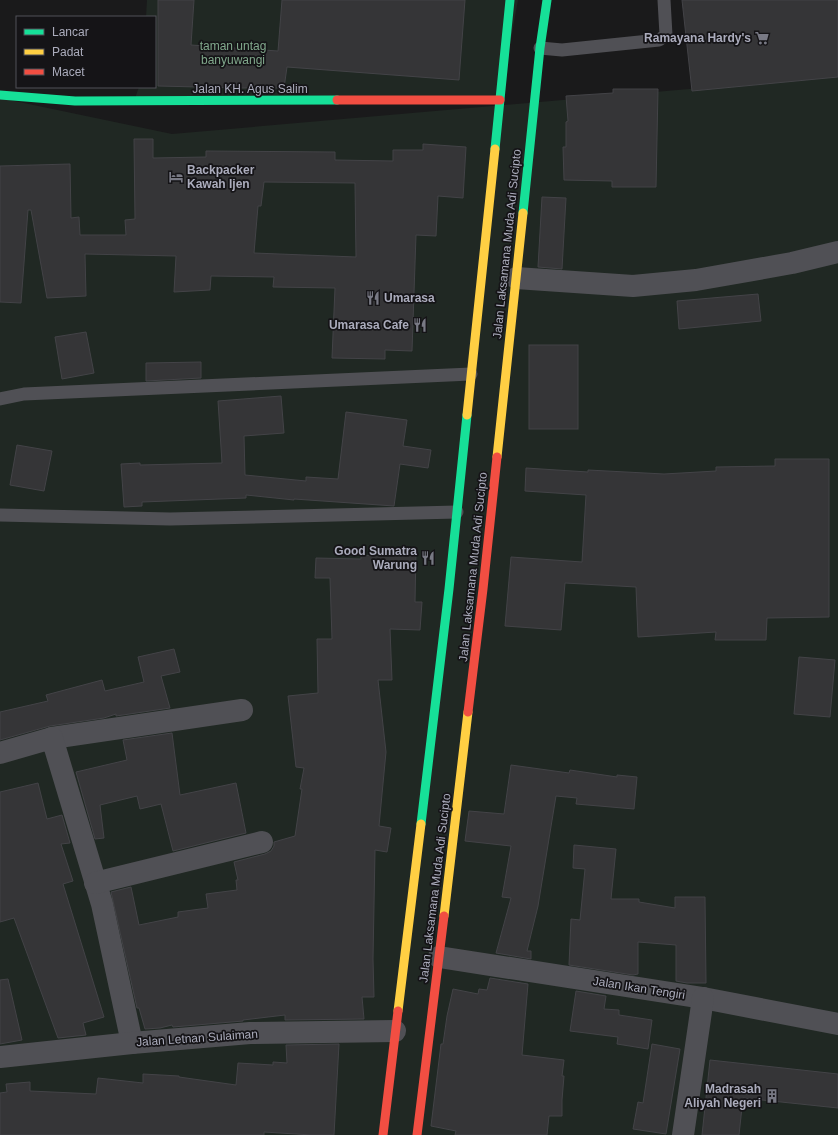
<svg xmlns="http://www.w3.org/2000/svg" width="838" height="1135" font-family="Arial,sans-serif">
<style>
.green{fill:#202823}
.building{fill:#353537;stroke:#434347;fill-rule:evenodd}
.lines{fill:none;stroke-linecap:round;stroke-linejoin:round}
.lane{stroke:#505055;stroke-width:13}
.street{stroke:#505055;stroke-width:22}
.fast{stroke:#16e098;stroke-width:9}
.slow{stroke:#ffcf43;stroke-width:9}
.jam{stroke:#f24e42;stroke-width:9}
.labels{text-anchor:middle;stroke-width:3.5;stroke-linejoin:round;paint-order:stroke}
.poi-label{font-size:12px;font-weight:bold;fill:#abacbc;stroke:#151417;text-anchor:end}
.park-label{font-size:12px;fill:#81a88c;stroke:#151417}
.street-label{font-size:12px;fill:#abacbc;stroke:#151417}
</style>
<rect width="100%" height="100%" fill="#1a1a1b"/>
<g class="green">
<path d="M 147,0 L 518,0 L 500,100 L 134,101 L 139,87 L 155,87 L 155,17 L 146,17 Z"/>
<path d="M 838,76 L 838,1135 L 0,1135 L 0,98 L 172,134 Z"/>
</g>
<g class="building">
<path d="M 158,0 L 194,0 L 191,45 L 278,51 L 282,0 L 465,0 L 459,80 L 287,67 L 284,88 L 239,88 L 158,86 Z"/>
<path d="M 682,0 L 838,0 L 838,77 L 692,91 Z"/>
<path d="M 613,89 L 658,89 L 656,187 L 612,187 L 612,181 L 564,180 L 563,147 L 566,147 L 566,122 L 568,121 L 566,96 L 613,93 Z"/>
<path d="M 134,139 L 153,139 L 153,158 L 206,157 L 206,151 L 335,152 L 335,160 L 393,161 L 393,150 L 423,150 L 423,144 L 466,147 L 463,198 L 438,196 L 436,236 L 416,235 L 412,351 L 385,350 L 385,359 L 332,358 L 335,288 L 273,287 L 274,277 L 211,276 L 210,290 L 174,292 L 176,256 L 85,254 L 86,296 L 47,298 L 31,210 L 28,210 L 21,303 L 0,302 L 0,166 L 70,164 L 71,218 L 79,217 L 80,235 L 126,235 L 125,220 L 135,219 ZM 264,182 L 355,183 L 356,257 L 254,253 L 258,206 L 261,206 Z"/>
<path d="M 542,197 L 566,198 L 562,269 L 538,267 Z"/>
<path d="M 758,294 L 761,321 L 679,329 L 677,301 Z"/>
<path d="M 86,332 L 94,373 L 62,379 L 55,337 Z"/>
<rect x="529" y="345" width="49" height="84"/>
<path d="M 201,362 L 201,378 L 146,381 L 146,363 Z"/>
<path d="M 281,396 L 284,433 L 244,436 L 245,475 L 306,481 L 306,477 L 338,479 L 346,412 L 407,420 L 403,446 L 431,450 L 428,468 L 400,464 L 394,506 L 294,499 L 294,500 L 246,495 L 246,498 L 142,502 L 142,506 L 124,507 L 121,464 L 140,463 L 140,465 L 222,463 L 218,401 Z"/>
<path d="M 17,445 L 52,451 L 44,491 L 10,485 Z"/>
<path d="M 775,459 L 829,459 L 829,617 L 767,618 L 766,640 L 715,640 L 716,632 L 638,637 L 636,587 L 565,583 L 561,630 L 505,626 L 511,557 L 582,562 L 586,495 L 525,491 L 526,468 L 588,472 L 588,470 L 664,474 L 716,471 L 716,467 L 775,466 Z"/>
<path d="M 416,551 L 415,602 L 422,602 L 420,630 L 390,629 L 392,680 L 378,680 L 386,752 L 379,826 L 391,828 L 387,852 L 375,850 L 373,959 L 374,997 L 362,997 L 364,1019 L 285,1020 L 285,1015 L 243,1020 L 243,1021 L 173,1027 L 172,1025 L 160,1028 L 145,1029 L 139,1008 L 137,1008 L 111,892 L 131,887 L 139,925 L 178,917 L 178,912 L 208,908 L 206,894 L 237,890 L 236,880 L 238,880 L 234,862 L 265,854 L 271,851 L 274,846 L 274,842 L 295,836 L 302,789 L 300,789 L 304,768 L 296,767 L 288,696 L 318,693 L 317,639 L 332,639 L 330,578 L 315,578 L 316,558 L 361,559 L 361,556 Z"/>
<path d="M 174,649 L 180,672 L 161,676 L 170,708 L 116,716 L 116,714 L 104,718 L 50,726 L 0,740 L 0,712 L 48,701 L 46,695 L 102,680 L 105,691 L 144,682 L 138,657 Z"/>
<path d="M 799,657 L 835,660 L 830,717 L 794,714 Z"/>
<path d="M 172,733 L 180,795 L 236,783 L 246,833 L 173,851 L 161,804 L 140,809 L 137,796 L 100,805 L 104,838 L 95,839 L 76,772 L 127,760 L 123,740 Z"/>
<path d="M 511,765 L 569,773 L 570,770 L 617,777 L 617,775 L 637,777 L 634,809 L 576,804 L 577,798 L 556,796 L 538,906 L 527,951 L 531,951 L 531,959 L 496,953 L 511,898 L 502,897 L 511,846 L 465,841 L 469,811 L 504,814 Z"/>
<path d="M 38,783 L 47,819 L 62,815 L 70,843 L 61,844 L 73,881 L 63,884 L 104,1017 L 83,1023 L 86,1035 L 58,1038 L 14,918 L 0,922 L 0,792 Z"/>
<path d="M 574,845 L 616,849 L 611,899 L 639,899 L 639,902 L 675,908 L 675,897 L 705,897 L 706,983 L 687,983 L 676,981 L 676,945 L 638,942 L 638,974 L 633,975 L 569,965 L 571,919 L 580,920 L 585,869 L 573,868 Z"/>
<path d="M 490,978 L 528,984 L 522,1055 L 564,1060 L 562,1076 L 564,1076 L 562,1100 L 562,1116 L 549,1116 L 547,1135 L 455,1135 L 456,1131 L 431,1126 L 441,1044 L 443,1044 L 447,1016 L 453,989 L 478,994 L 479,989 L 487,990 Z"/>
<path d="M 8,979 L 22,1040 L 0,1044 L 0,980 Z"/>
<path d="M 576,991 L 606,996 L 604,1009 L 619,1010 L 619,1015 L 652,1020 L 648,1049 L 617,1044 L 618,1037 L 570,1031 Z"/>
<path d="M 339,1044 L 334,1135 L 312,1135 L 264,1132 L 264,1135 L 0,1135 L 0,1093 L 7,1092 L 6,1084 L 30,1082 L 30,1091 L 96,1094 L 98,1078 L 143,1083 L 143,1074 L 179,1076 L 179,1077 L 236,1085 L 238,1063 L 273,1065 L 273,1062 L 287,1063 L 286,1045 Z"/>
<path d="M 652,1044 L 680,1049 L 666,1134 L 633,1129 L 638,1102 L 643,1103 Z"/>
<path d="M 710,1060 L 838,1074 L 838,1108 L 743,1098 L 739,1135 L 702,1135 Z"/>
</g>
<g class="lines">
<g class="lane">
<path d="M 540,48 L 562,50 L 659,40 L 666,35 L 664,0"/>
<path d="M 0,399 L 24,394 L 471,374"/>
<path d="M 0,515 L 170,519 L 457,512"/>
</g>
<g class="street">
<path d="M 516,278 L 633,286 L 696,280 L 792,263 L 838,252"/>
<path d="M 52,738 L 242,710"/>
<path d="M 0,753 L 52,738 L 102,904 L 132,1043"/>
<path d="M 95,883 L 262,842"/>
<path d="M 439,957 L 703,998 L 838,1024"/>
<path d="M 0,1057 L 132,1043 L 250,1033 L 395,1031"/>
<path d="M 683,1135 L 703,998"/>
</g>
<g class="fast">
<path d="M 0,95 L 75,101 L 337,100"/>
<path d="M 495,149 L 510,0"/>
<path d="M 523,213 L 540,48 L 547,0"/>
<path d="M 421,824 L 449,589 L 467,415"/>
</g>
<g class="slow">
<path d="M 467,415 L 495,149"/>
<path d="M 497,457 L 523,213"/>
<path d="M 444,916 L 468,712"/>
<path d="M 398,1011 L 421,824"/>
</g>
<g class="jam">
<path d="M 337,100 L 500,100"/>
<path d="M 468,712 L 483,589 L 497,457"/>
<path d="M 383,1135 L 398,1011"/>
<path d="M 417,1135 L 444,916"/>
</g>
</g>
<defs>
<symbol id="supermarket-bare" viewBox="-9 -9 18 18"><path d="M-6-5.5h2.5l.6 2H6L4.5 2H-2.5L-4.4-4H-6ZM-1.5 3.2a1.3 1.3 0 1 0 .1 0ZM3 3.2a1.3 1.3 0 1 0 .1 0Z" fill="#787984" stroke="#151417" stroke-width="2.5" paint-order="stroke"/></symbol>
<symbol id="hotel-bare" viewBox="-9 -9 18 18"><path d="M-6-4.5h1.5V1H6V5H4.5V3h-9V5H-6ZM-4 0a1.8 1.8 0 1 1 3.6 0ZM.5 0V-2.5h3Q6-2.5 6 0Z" fill="#787984" stroke="#151417" stroke-width="2.5" paint-order="stroke"/></symbol>
<symbol id="restaurant-bare" viewBox="-9 -9 18 18"><path d="M-5-6h1v4h1v-4h1v4h1v-4h1v5L-1.5 .5V6h-2V.5L-5-1ZM5-6V6H3V1.5H1.5Q1.5-4 5-6Z" fill="#787984" stroke="#151417" stroke-width="2.5" paint-order="stroke"/></symbol>
<symbol id="building-bare" viewBox="-9 -9 18 18"><path d="M-4-6H4V6H1V3H-1V6H-4ZM-2.5-4.3h1.7v1.8h-1.7ZM.8-4.3h1.7v1.8H.8ZM-2.5-1h1.7V.8h-1.7ZM.8-1h1.7V.8H.8Z" fill="#787984" stroke="#151417" stroke-width="2.5" paint-order="stroke"/></symbol>
</defs>
<g fill-rule="evenodd">
<use href="#supermarket-bare" x="752" y="28" width="20" height="20"/>
<use href="#hotel-bare" x="166" y="167" width="20" height="20"/>
<use href="#restaurant-bare" x="363" y="288" width="20" height="20"/>
<use href="#restaurant-bare" x="410" y="315" width="20" height="20"/>
<use href="#restaurant-bare" x="418" y="548" width="20" height="20"/>
<use href="#building-bare" x="762" y="1086" width="20" height="20"/>
</g>
<g class="labels">
<g class="poi-label">
<text x="751" y="42">Ramayana Hardy's</text>
<text x="187" y="174" text-anchor="start">Backpacker<tspan x="187" dy="14">Kawah Ijen</tspan></text>
<text x="384" y="302" text-anchor="start">Umarasa</text>
<text x="409" y="329">Umarasa Cafe</text>
<text x="417" y="555">Good Sumatra<tspan x="417" dy="14">Warung</tspan></text>
<text x="761" y="1093">Madrasah<tspan x="761" dy="14">Aliyah Negeri</tspan></text>
</g>
<g class="park-label">
<text x="233" y="50">taman untag<tspan x="233" dy="14">banyuwangi</tspan></text>
</g>
<g class="street-label">
<text x="250" y="93">Jalan KH. Agus Salim</text>
<text transform="translate(507 244) rotate(-84)" y="4">Jalan Laksamana Muda Adi Sucipto</text>
<text transform="translate(473 567) rotate(-84)" y="4">Jalan Laksamana Muda Adi Sucipto</text>
<text transform="translate(435 888) rotate(-83)" y="4">Jalan Laksamana Muda Adi Sucipto</text>
<text transform="translate(639 988) rotate(9)" y="4">Jalan Ikan Tengiri</text>
<text transform="translate(197 1038) rotate(-4)" y="4">Jalan Letnan Sulaiman</text>
</g>
</g>
<rect x="16" y="16" width="140" height="72" fill="#151417" stroke="#515159"/>
<rect x="24" y="29" width="20" height="6" fill="#16e098" stroke="#515159"/>
<text x="52" y="36" font-size="12" fill="#abacbc">Lancar</text>
<rect x="24" y="49" width="20" height="6" fill="#ffcf43" stroke="#515159"/>
<text x="52" y="56" font-size="12" fill="#abacbc">Padat</text>
<rect x="24" y="69" width="20" height="6" fill="#f24e42" stroke="#515159"/>
<text x="52" y="76" font-size="12" fill="#abacbc">Macet</text>
</svg>
